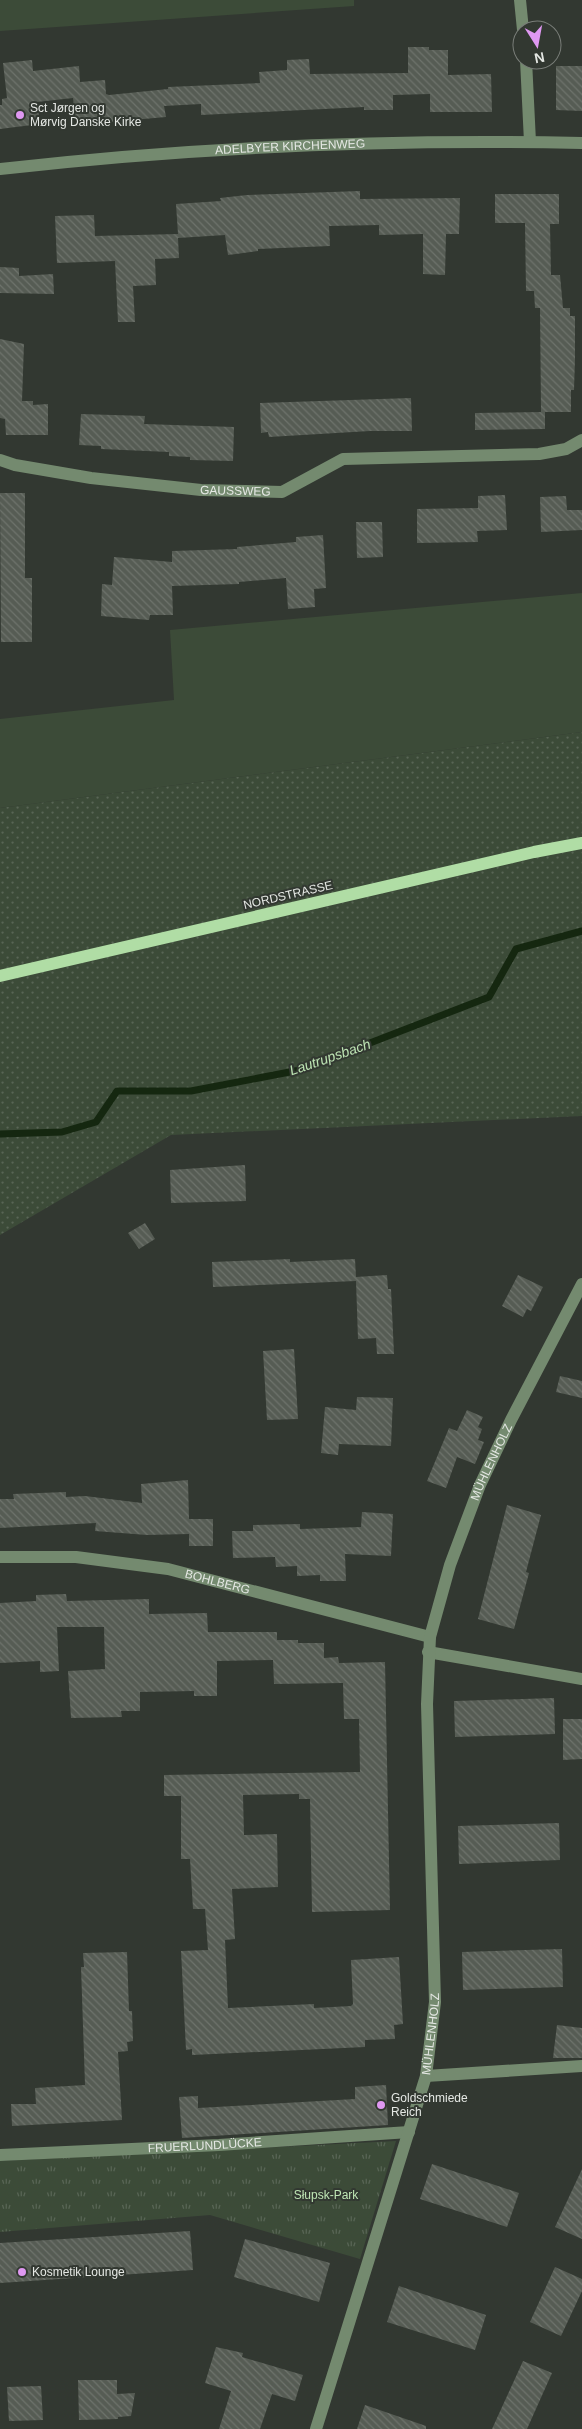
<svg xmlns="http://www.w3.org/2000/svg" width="582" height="2429" font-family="Helvetica,sans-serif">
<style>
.grass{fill:url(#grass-dots)}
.park{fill:url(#park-tufts)}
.garden{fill:#3c4b38}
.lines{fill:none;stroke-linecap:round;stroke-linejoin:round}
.stream{stroke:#152710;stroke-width:7}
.building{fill:url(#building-back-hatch)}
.minor{stroke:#748a6f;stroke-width:12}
.major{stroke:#b0dda5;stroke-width:12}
.poi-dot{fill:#df98f1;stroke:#323831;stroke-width:2}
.labels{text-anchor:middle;stroke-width:4;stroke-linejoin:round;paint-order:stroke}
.poi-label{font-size:12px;fill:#e5e8e4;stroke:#323831;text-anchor:start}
.street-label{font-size:12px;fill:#e5e8e4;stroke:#323831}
.park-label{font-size:12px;fill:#bee4b4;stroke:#323831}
.water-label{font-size:14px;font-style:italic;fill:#bde3b3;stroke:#323831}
</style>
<defs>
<pattern id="grass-dots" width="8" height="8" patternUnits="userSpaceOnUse" patternTransform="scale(1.25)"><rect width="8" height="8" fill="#3c4b38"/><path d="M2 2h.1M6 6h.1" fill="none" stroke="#586555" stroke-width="1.8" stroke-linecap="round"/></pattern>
<pattern id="park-tufts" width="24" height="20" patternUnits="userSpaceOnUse" patternTransform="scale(1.25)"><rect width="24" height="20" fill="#3c4b38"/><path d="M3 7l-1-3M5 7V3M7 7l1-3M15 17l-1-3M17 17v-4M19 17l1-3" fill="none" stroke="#586555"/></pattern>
<pattern id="building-back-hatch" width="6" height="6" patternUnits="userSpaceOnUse" patternTransform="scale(1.25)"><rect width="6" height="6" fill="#565c54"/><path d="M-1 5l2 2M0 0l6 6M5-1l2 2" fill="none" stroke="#6e736c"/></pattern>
</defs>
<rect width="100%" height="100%" fill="#323831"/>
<path class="grass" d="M 582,732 L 582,1116 L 171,1135 L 0,1235 L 0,808 Z"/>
<path class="park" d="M 396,2141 L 360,2259 L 210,2215 L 0,2232 L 0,2161 Z"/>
<g class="garden">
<path d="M 0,0 L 354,0 L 354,6 L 0,31 Z"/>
<path d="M 582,593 L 582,732 L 0,808 L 0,719 L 174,700 L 170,630 Z"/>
</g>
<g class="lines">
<path class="stream" d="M 0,1134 L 62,1132 L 96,1122 L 117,1091 L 191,1091 L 300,1070 L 489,997 L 516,949 L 582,931"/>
</g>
<g class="building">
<path d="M 408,47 L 429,47 L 429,50 L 448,50 L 448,75 L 491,74 L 492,112 L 430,112 L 430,94 L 393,95 L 393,110 L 364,110 L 364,107 L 201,115 L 201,104 L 164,106 L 166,117 L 76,125 L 73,98 L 37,102 L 40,124 L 0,129 L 0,105 L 2,105 L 2,99 L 7,98 L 3,63 L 32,60 L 33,71 L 79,66 L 80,82 L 105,80 L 106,94 L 109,95 L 168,89 L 168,87 L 260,83 L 259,72 L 287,70 L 287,60 L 309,59 L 310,74 L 408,73 Z"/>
<path d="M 556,66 L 582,66 L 582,111 L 556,110 Z"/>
<path d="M 360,191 L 360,199 L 460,198 L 459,234 L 446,234 L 445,275 L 423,274 L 423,234 L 379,235 L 379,225 L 329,226 L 330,246 L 258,249 L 258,251 L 236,254 L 228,255 L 225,235 L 178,238 L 179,258 L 155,259 L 156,285 L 133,286 L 135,322 L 118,322 L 115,261 L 57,263 L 55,216 L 94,215 L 95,236 L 178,234 L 176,204 L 221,201 L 220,198 L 247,195 Z"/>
<path d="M 495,194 L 559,194 L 559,224 L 550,224 L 551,275 L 560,275 L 563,308 L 570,308 L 570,316 L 575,316 L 575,359 L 574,390 L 571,390 L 571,412 L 541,412 L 540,308 L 535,308 L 534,291 L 526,291 L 525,223 L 495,223 Z"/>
<path d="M 0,267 L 19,268 L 19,276 L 53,274 L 54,294 L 0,293 Z"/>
<path d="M 0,339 L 24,344 L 22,401 L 33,401 L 33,405 L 48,404 L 48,435 L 6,435 L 5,419 L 0,418 Z"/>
<path d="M 411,398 L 412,431 L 370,431 L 269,437 L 268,432 L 261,433 L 260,403 Z"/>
<path d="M 545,412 L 545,429 L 475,430 L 475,413 Z"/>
<path d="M 81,414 L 145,416 L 144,424 L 234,427 L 233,461 L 190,460 L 190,457 L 169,456 L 169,452 L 101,449 L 101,446 L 79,445 Z"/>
<path d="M 0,493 L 25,493 L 25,578 L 32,578 L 32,642 L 1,642 Z"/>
<path d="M 505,495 L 507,530 L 477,531 L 478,542 L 417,543 L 417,509 L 478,508 L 478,496 Z"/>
<path d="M 566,496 L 567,510 L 582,510 L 582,530 L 541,532 L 540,497 Z"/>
<path d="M 356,522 L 382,522 L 383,557 L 357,558 Z"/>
<path d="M 323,535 L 326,588 L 314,589 L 315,607 L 288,609 L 286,578 L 239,582 L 239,584 L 172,586 L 173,615 L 150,615 L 149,620 L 101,616 L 102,584 L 112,585 L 114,557 L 172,562 L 172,551 L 237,549 L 237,547 L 296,542 L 296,537 Z"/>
<path d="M 245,1165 L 246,1201 L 171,1203 L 170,1170 Z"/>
<path d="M 145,1223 L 155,1239 L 139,1249 L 128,1233 Z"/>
<path d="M 290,1259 L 290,1262 L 355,1259 L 356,1277 L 387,1275 L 388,1289 L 391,1289 L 394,1354 L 377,1354 L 376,1338 L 358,1339 L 356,1281 L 213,1287 L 212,1262 Z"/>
<path d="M 518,1275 L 543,1287 L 531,1311 L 527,1309 L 523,1317 L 502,1306 Z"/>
<path d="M 294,1349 L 298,1419 L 267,1420 L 263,1351 Z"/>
<path d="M 560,1376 L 582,1381 L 582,1398 L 556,1392 Z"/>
<path d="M 357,1397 L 393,1398 L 391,1446 L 339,1444 L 338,1455 L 321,1453 L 325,1407 L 356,1410 Z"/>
<path d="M 467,1410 L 483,1417 L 478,1427 L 482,1429 L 478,1440 L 484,1442 L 475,1464 L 457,1457 L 446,1488 L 427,1481 L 449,1428 L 457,1431 Z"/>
<path d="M 188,1480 L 189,1519 L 213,1519 L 213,1546 L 189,1546 L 189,1534 L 147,1535 L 95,1531 L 96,1523 L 0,1528 L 0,1499 L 14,1499 L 13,1494 L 66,1492 L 66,1497 L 85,1496 L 142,1503 L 141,1484 Z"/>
<path d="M 507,1505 L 541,1515 L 526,1572 L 529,1573 L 514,1629 L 478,1619 Z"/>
<path d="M 362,1512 L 393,1514 L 391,1556 L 345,1554 L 346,1581 L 320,1581 L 320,1575 L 297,1576 L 297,1566 L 276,1567 L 275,1557 L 233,1558 L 232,1531 L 253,1531 L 253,1525 L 300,1524 L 300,1529 L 361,1527 Z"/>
<path d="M 66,1594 L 67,1601 L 149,1599 L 149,1614 L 207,1613 L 208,1632 L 277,1632 L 277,1640 L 298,1640 L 298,1643 L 324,1643 L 324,1658 L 338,1657 L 339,1663 L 385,1662 L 390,1910 L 312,1912 L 310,1799 L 299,1799 L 299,1794 L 243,1795 L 244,1835 L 277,1834 L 278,1887 L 232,1889 L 235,1939 L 225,1940 L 228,2008 L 314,2004 L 314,2008 L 351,2006 L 353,2004 L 351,1960 L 399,1957 L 403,2024 L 394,2025 L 395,2039 L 365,2040 L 365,2047 L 192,2055 L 192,2049 L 186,2050 L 181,1951 L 208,1950 L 205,1909 L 193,1909 L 190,1859 L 181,1859 L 181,1796 L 164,1796 L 164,1775 L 360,1772 L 359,1719 L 344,1719 L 343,1683 L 274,1684 L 273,1660 L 217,1661 L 217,1696 L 194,1696 L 194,1691 L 140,1692 L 140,1711 L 121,1711 L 122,1717 L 71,1718 L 68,1671 L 105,1669 L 104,1627 L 57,1627 L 59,1671 L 40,1672 L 40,1661 L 0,1663 L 0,1603 L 36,1601 L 36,1595 Z"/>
<path d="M 554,1698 L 555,1734 L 455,1737 L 454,1701 Z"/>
<path d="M 563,1719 L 582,1719 L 582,1759 L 563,1760 Z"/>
<path d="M 559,1823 L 560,1860 L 459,1864 L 458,1826 Z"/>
<path d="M 562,1949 L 563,1987 L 463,1990 L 462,1952 Z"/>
<path d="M 127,1952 L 129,2011 L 132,2011 L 133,2041 L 127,2042 L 128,2051 L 118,2052 L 122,2120 L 12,2126 L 11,2104 L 36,2104 L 35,2088 L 85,2085 L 81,1967 L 84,1967 L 83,1953 Z"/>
<path d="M 557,2025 L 582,2028 L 582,2058 L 553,2058 Z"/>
<path d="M 386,2085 L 388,2125 L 182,2138 L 179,2097 L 198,2096 L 198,2108 L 355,2099 L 355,2087 Z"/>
<path d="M 432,2164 L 519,2193 L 507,2227 L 420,2199 Z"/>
<path d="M 582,2169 L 582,2239 L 555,2227 Z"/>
<path d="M 190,2231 L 193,2270 L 0,2283 L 0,2243 Z"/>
<path d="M 245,2239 L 330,2263 L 319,2302 L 234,2277 Z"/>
<path d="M 555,2267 L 582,2279 L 582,2291 L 561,2336 L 530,2322 Z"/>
<path d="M 399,2286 L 486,2315 L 475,2350 L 387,2322 Z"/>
<path d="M 216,2347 L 243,2353 L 242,2357 L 303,2375 L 295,2401 L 272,2394 L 260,2429 L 219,2429 L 231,2391 L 205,2383 Z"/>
<path d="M 523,2361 L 552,2373 L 527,2429 L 492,2429 Z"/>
<path d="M 78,2380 L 117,2380 L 117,2394 L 135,2393 L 131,2416 L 118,2417 L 118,2419 L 79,2420 Z"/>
<path d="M 41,2386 L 43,2420 L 9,2421 L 7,2387 Z"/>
<path d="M 365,2405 L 426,2426 L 426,2429 L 357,2429 Z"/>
</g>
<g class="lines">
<g class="minor">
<path d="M 520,0 L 523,30"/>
<path d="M 526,60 L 530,142"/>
<path id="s1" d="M 0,169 C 193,147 387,139 582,143"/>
<path id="s2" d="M 0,460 L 15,465 L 91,478 L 201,490 L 282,492 L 343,459 L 539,454 L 566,449 L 582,440"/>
<path id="s3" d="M 0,1557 L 76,1557 L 168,1569 L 430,1637"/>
<path d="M 428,1652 L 582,1679"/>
<path d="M 426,2076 L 582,2066"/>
<path id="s4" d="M 0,2155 L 219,2145 L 409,2132"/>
<path id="s5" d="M 316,2429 L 426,2076 L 435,2002 L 427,1704 L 430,1637 L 450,1565 L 480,1485 L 511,1420 L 582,1284"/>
</g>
<path class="major" d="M 0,976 L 534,852 L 582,843"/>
</g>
<g class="poi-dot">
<circle cx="20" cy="115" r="5"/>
<circle cx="381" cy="2105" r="5"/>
<circle cx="22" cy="2272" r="5"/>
</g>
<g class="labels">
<g class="poi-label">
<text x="30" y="112">Sct Jørgen og<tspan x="30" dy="14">Mørvig Danske Kirke</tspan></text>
<text x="391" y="2102">Goldschmiede<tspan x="391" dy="14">Reich</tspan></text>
<text x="32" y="2276">Kosmetik Lounge</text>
</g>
<g class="street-label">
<text dy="4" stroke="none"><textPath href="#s1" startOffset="291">ADELBYER KIRCHENWEG</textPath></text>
<text dy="4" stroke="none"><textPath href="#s2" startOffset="238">GAUSSWEG</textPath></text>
<text transform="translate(288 895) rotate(-13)" y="4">NORDSTRASSE</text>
<text dy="4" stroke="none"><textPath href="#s5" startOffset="995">MÜHLENHOLZ</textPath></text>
<text dy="4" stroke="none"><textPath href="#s3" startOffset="220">BOHLBERG</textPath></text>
<text dy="4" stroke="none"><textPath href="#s5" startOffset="412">MÜHLENHOLZ</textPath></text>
<text dy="4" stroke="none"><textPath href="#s4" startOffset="205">FRUERLUNDLÜCKE</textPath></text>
</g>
<g class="park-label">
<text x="326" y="2199">Słupsk-Park</text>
</g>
<g class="water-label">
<text transform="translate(330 1057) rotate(-19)" y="5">Lautrupsbach</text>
</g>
</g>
<g transform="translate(537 45) rotate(169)"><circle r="24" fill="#323831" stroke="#7a7e79"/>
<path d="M0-4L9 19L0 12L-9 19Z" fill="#df98f1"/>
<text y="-8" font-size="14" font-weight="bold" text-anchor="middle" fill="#e5e8e4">N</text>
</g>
</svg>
